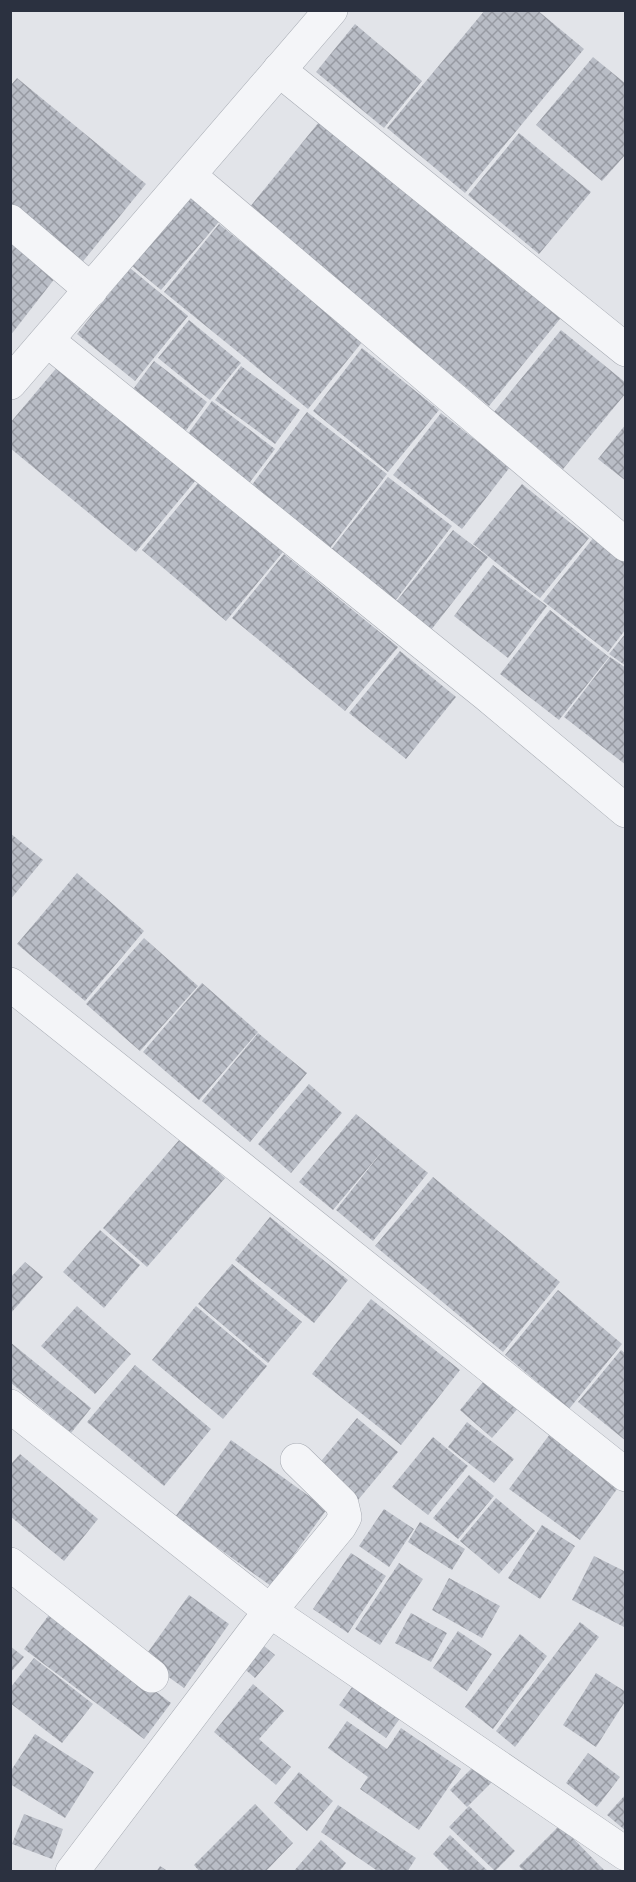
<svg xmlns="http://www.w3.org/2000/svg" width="636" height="1882" font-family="Arial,sans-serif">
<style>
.building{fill:url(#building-cross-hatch)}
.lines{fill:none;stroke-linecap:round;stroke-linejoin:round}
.minor-casing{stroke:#a7abb3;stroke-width:34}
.minor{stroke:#f4f5f8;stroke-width:33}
</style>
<defs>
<pattern id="building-cross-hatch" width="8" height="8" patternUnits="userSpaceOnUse" patternTransform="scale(1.5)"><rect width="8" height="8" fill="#b9bdc6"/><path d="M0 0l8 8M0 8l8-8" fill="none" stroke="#979aa2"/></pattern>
</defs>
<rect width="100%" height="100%" fill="#e2e4e9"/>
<g class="building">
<path d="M 485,10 L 537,10 L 584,49 L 465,193 L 387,128 Z"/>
<path d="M 355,24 L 422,81 L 384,128 L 316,72 Z"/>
<path d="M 593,57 L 626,84 L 626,154 L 602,181 L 536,125 Z"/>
<path d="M 17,78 L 146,184 L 80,265 L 10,207 L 10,86 Z"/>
<path d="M 324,116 L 564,314 L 489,406 L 249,208 Z"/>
<path d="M 519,133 L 591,192 L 539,254 L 468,195 Z"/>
<path d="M 193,191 L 223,217 L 161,290 L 132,266 Z"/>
<path d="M 219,224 L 363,341 L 308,409 L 164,292 Z"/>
<path d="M 10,235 L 59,273 L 10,336 Z"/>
<path d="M 130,268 L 188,316 L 135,381 L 77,334 Z"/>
<path d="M 189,320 L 241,363 L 210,400 L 158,358 Z"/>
<path d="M 561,330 L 626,383 L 626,393 L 563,469 L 494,412 Z"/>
<path d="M 362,348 L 439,410 L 388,472 L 313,411 Z"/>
<path d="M 154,361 L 207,402 L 182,436 L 128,396 Z"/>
<path d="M 59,365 L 196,480 L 136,552 L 10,448 L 10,423 Z"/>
<path d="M 241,366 L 300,410 L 275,444 L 215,400 Z"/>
<path d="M 212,401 L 275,449 L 247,486 L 184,439 Z"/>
<path d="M 307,412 L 387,474 L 327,552 L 248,490 Z"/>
<path d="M 441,413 L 510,467 L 462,529 L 393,475 Z"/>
<path d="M 626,424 L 626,481 L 598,459 Z"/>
<path d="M 388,477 L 452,526 L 395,601 L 330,551 Z"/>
<path d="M 199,482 L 283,552 L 226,621 L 142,550 Z"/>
<path d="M 522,484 L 589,538 L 540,598 L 473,544 Z"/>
<path d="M 453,530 L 488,557 L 431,630 L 396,602 Z"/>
<path d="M 594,537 L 626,562 L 626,629 L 608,652 L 543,601 Z"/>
<path d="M 284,554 L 398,647 L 345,711 L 232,618 Z"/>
<path d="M 493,565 L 547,606 L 508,658 L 454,616 Z"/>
<path d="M 550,610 L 609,657 L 559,720 L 500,674 Z"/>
<path d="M 626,633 L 626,666 L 609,654 Z"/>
<path d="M 400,651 L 456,697 L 406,759 L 349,713 Z"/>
<path d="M 610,657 L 626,668 L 626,765 L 564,717 Z"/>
<path d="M 10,833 L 43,860 L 10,900 Z"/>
<path d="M 77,873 L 144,931 L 85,1001 L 17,944 Z"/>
<path d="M 144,938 L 198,986 L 140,1051 L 86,1004 Z"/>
<path d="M 202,983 L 258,1032 L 199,1100 L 143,1052 Z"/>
<path d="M 258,1033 L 307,1073 L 250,1142 L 202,1101 Z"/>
<path d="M 309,1084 L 342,1113 L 291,1173 L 258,1144 Z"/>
<path d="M 356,1114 L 428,1173 L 373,1241 L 336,1210 L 384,1149 L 333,1210 L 299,1182 Z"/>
<path d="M 180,1139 L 225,1178 L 147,1267 L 103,1228 Z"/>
<path d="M 433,1177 L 560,1282 L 503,1352 L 375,1246 Z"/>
<path d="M 270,1217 L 348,1280 L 314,1323 L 235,1260 Z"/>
<path d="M 100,1230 L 140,1265 L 104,1308 L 63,1272 Z"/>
<path d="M 25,1262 L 43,1277 L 10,1314 L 10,1278 Z"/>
<path d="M 232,1264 L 302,1322 L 268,1363 L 198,1304 Z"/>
<path d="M 558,1290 L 622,1344 L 569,1409 L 505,1355 Z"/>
<path d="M 371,1299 L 460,1370 L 401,1445 L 312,1374 Z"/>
<path d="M 77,1306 L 131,1354 L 95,1394 L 41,1346 Z"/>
<path d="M 196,1306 L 267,1366 L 223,1419 L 152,1360 Z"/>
<path d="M 10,1342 L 91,1408 L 71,1433 L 10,1382 Z"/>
<path d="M 621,1350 L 626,1354 L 626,1441 L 578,1402 Z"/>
<path d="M 135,1365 L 211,1429 L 164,1486 L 87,1422 Z"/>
<path d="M 488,1376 L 521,1405 L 492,1438 L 460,1410 Z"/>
<path d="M 357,1418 L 398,1452 L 358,1500 L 317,1466 Z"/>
<path d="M 467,1422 L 514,1459 L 494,1483 L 448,1447 Z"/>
<path d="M 550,1434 L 620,1485 L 580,1540 L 509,1489 Z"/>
<path d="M 433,1437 L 468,1466 L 428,1515 L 392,1487 Z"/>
<path d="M 231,1440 L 327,1509 L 271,1586 L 175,1517 Z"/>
<path d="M 20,1454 L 98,1519 L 64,1561 L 10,1516 L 10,1465 Z"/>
<path d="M 469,1475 L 494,1496 L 458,1539 L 433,1518 Z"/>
<path d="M 496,1498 L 535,1531 L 499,1574 L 460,1541 Z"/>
<path d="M 384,1509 L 414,1529 L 389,1567 L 359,1546 Z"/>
<path d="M 420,1522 L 465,1549 L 452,1570 L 408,1542 Z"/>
<path d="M 542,1525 L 575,1546 L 540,1599 L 508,1578 Z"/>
<path d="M 351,1553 L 386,1576 L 348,1633 L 313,1609 Z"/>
<path d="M 594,1556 L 626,1572 L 624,1627 L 572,1600 Z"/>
<path d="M 399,1563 L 423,1579 L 380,1645 L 355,1629 Z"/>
<path d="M 449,1578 L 500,1606 L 482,1638 L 432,1610 Z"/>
<path d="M 189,1595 L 229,1624 L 184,1688 L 143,1659 Z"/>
<path d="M 51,1612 L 171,1703 L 144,1739 L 24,1649 Z"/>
<path d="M 411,1613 L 447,1633 L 431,1662 L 395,1643 Z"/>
<path d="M 580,1622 L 599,1637 L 515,1747 L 496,1731 Z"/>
<path d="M 458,1631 L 492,1654 L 467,1691 L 433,1668 Z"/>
<path d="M 520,1634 L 547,1656 L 493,1729 L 465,1707 Z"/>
<path d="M 258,1641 L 275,1655 L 255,1678 L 239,1664 Z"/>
<path d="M 10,1646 L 24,1657 L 10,1673 Z"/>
<path d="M 34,1658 L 93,1704 L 62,1743 L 10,1703 L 10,1688 Z"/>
<path d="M 596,1673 L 626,1692 L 626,1700 L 596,1747 L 563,1725 Z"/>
<path d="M 355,1683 L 401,1717 L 386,1738 L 339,1705 Z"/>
<path d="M 253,1684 L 284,1711 L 259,1739 L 291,1767 L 276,1785 L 214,1732 Z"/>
<path d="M 347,1721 L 387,1749 L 401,1728 L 461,1769 L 419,1830 L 360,1789 L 368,1777 L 328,1748 Z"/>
<path d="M 35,1734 L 94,1772 L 65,1818 L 10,1784 L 10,1772 Z"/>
<path d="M 588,1753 L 620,1777 L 597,1807 L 566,1783 Z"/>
<path d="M 478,1762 L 494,1780 L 467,1807 L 450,1790 Z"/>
<path d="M 299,1772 L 333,1801 L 307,1831 L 274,1803 Z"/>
<path d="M 626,1794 L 626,1831 L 607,1815 Z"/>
<path d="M 255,1804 L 293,1843 L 265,1872 L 200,1872 L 194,1865 Z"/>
<path d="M 338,1805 L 416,1858 L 407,1872 L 379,1872 L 321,1832 Z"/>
<path d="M 469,1806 L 515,1851 L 495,1871 L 449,1827 Z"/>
<path d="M 24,1814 L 63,1829 L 52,1859 L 12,1844 Z"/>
<path d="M 560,1825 L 606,1872 L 525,1872 L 519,1866 Z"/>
<path d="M 450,1835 L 489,1872 L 451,1872 L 433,1854 Z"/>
<path d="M 321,1840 L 346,1863 L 339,1872 L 293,1872 Z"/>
<path d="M 160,1866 L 169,1872 L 156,1872 Z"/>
</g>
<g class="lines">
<defs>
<g id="minor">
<path d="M 279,70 L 626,350"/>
<path d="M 190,176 L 626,545"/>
<path d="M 10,221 L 91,290"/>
<path d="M 48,341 L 487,695 L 626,811"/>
<path d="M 10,383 L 331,10"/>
<path d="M 10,984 L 626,1475"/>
<path d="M 10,1406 L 270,1611 L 626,1854"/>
<path d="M 10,1564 L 152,1676"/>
<path d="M 72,1872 L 270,1611 L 340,1526 L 345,1517 L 342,1504 L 297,1460"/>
</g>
</defs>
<use href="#minor" class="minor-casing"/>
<use href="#minor" class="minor"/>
</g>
<rect width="636" height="1882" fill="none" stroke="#2b3140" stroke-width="24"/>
</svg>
